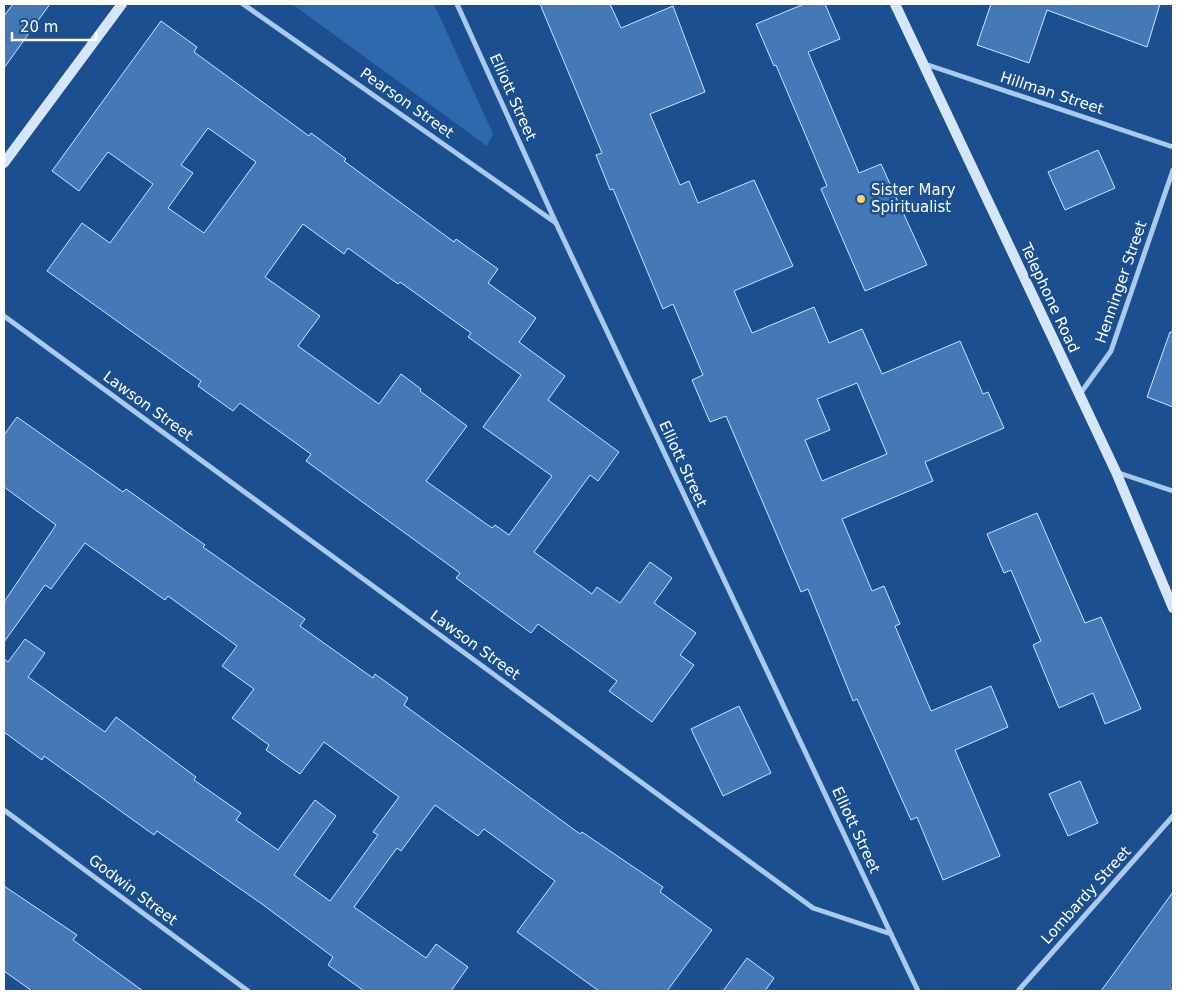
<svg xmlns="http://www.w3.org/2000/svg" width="1177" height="995" font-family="'DejaVu Sans',sans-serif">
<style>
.green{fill:#2e69ad}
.building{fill:#4478b7;stroke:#cfe3fa;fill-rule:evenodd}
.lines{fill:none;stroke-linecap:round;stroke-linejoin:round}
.street{stroke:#a9c9ee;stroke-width:5}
.secondary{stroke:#d6e6fa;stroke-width:10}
.poi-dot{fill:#ffd166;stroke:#1b4f8f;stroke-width:2}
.labels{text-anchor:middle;stroke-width:5;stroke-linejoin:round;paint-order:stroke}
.street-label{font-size:15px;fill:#fff;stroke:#1b4f8f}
.poi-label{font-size:15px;fill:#fff;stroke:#1b4f8f;text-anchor:start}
</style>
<rect width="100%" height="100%" fill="#1b4f8f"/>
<path class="green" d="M 292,4 L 434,4 L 493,134 L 487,146 Z"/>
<g class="building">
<path d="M 13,4 L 50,4 L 4,68 L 4,16 Z"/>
<path d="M 540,4 L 610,4 L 621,28 L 673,6 L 705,92 L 650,114 L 680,185 L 689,181 L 698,203 L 754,180 L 793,266 L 734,291 L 752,333 L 814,307 L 829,343 L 862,329 L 882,374 L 960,341 L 983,394 L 988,392 L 1004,428 L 925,462 L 933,481 L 842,519 L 872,591 L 884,586 L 900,624 L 895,626 L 931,711 L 991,686 L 1008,727 L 955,750 L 1000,856 L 943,880 L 917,817 L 911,820 L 857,699 L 853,701 L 808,589 L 801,592 L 726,416 L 710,422 L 692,380 L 703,375 L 673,304 L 663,309 L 613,189 L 610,190 L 596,155 L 602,153 ZM 857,383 L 887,454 L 822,481 L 805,440 L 830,430 L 817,399 Z"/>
<path d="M 804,4 L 825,4 L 840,39 L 808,52 L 859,173 L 881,164 L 927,265 L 865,291 L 821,189 L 827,186 L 776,65 L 774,66 L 756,24 Z"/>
<path d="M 991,4 L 1160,4 L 1147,47 L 1047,10 L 1029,63 L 977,45 Z"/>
<path d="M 161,21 L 197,47 L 194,52 L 309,136 L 311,133 L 346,159 L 344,161 L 454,242 L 456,239 L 498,269 L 488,283 L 536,318 L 519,342 L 565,376 L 548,400 L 619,452 L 598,481 L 590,475 L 534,552 L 592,594 L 597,587 L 620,603 L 650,562 L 672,578 L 654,603 L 696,633 L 680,655 L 694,665 L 652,722 L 609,691 L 617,681 L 538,624 L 531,633 L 483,598 L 456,578 L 460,573 L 306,461 L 311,454 L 240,403 L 233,411 L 198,386 L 201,381 L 47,271 L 82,223 L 110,243 L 153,184 L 108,152 L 79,191 L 52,171 ZM 208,128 L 256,162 L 204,233 L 168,208 L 193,173 L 181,165 ZM 303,224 L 344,254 L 348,248 L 398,284 L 400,282 L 471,333 L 468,337 L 521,375 L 483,427 L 552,476 L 509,535 L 495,525 L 492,528 L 426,481 L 467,426 L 420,391 L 421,389 L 401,374 L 379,404 L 298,346 L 320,316 L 265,277 Z"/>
<path d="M 1098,150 L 1115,188 L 1065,210 L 1048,172 Z"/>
<path d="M 1170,332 L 1173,332 L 1173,407 L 1147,397 Z"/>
<path d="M 17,417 L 123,492 L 126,489 L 205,545 L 203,547 L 305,619 L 300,626 L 373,678 L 375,674 L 408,698 L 404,705 L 580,834 L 582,832 L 663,887 L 660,892 L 712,930 L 667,991 L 599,991 L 517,932 L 555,881 L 484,829 L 478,836 L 435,805 L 401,851 L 397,848 L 354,907 L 426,958 L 436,944 L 468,967 L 451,991 L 364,991 L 328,965 L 333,957 L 262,904 L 157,831 L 154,835 L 44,756 L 42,760 L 4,732 L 4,659 L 8,662 L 25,639 L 45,653 L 28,677 L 105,732 L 116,717 L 196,777 L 194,780 L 241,813 L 236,820 L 278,850 L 315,800 L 336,816 L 294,875 L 330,901 L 378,835 L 373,832 L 399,797 L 324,742 L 300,774 L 266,750 L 269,745 L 232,718 L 254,689 L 222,666 L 237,646 L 168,596 L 165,600 L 85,543 L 51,589 L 45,585 L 4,642 L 4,602 L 56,525 L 4,487 L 4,435 Z"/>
<path d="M 1037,513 L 1085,623 L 1101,617 L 1141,709 L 1105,724 L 1093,693 L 1059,708 L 1033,645 L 1041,641 L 1011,570 L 1004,573 L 987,534 Z"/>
<path d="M 739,706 L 771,773 L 723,796 L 691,729 Z"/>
<path d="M 1080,781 L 1098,823 L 1068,836 L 1049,794 Z"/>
<path d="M 4,886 L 77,935 L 73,940 L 143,991 L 32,991 L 4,971 Z"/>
<path d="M 1173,892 L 1173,991 L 1101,991 Z"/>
<path d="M 747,958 L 774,978 L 765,991 L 723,991 Z"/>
</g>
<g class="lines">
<g class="street">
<path d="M 243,4 L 556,223"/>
<path d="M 457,4 L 556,223 L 891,934"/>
<path d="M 925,64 L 1173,147"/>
<path d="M 4,316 L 813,908 L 891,934 L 918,991"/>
<path d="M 1080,394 L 1111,351 L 1173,170"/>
<path d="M 1116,472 L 1173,491"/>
<path d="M 4,810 L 248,991"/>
<path d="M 1018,991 L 1173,816"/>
</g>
<g class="secondary">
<path d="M 895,4 L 1116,472 L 1173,608"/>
<path d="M 4,163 L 122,4"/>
</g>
</g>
<circle class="poi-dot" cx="861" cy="199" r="5"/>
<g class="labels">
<g class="street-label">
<text transform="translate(1052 93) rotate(18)" y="5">Hillman Street</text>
<text transform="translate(513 97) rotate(66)" y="5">Elliott Street</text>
<text transform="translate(407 103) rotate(35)" y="5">Pearson Street</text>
<text transform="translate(1121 282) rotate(-71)" y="5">Henninger Street</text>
<text transform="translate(1050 298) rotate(65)" y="5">Telephone Road</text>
<text transform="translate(148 406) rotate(36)" y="5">Lawson Street</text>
<text transform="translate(683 464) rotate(65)" y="5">Elliott Street</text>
<text transform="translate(475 645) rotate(36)" y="5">Lawson Street</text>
<text transform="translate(856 830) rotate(65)" y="5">Elliott Street</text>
<text transform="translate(133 890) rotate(37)" y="5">Godwin Street</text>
<text transform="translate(1086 895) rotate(-48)" y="5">Lombardy Street</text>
</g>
<g class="poi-label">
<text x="871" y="195">Sister Mary<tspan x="871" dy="17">Spiritualist</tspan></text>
</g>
</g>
<rect width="1177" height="995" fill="none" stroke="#ffffff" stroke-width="10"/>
<path d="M12 32v8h84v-8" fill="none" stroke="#ffffff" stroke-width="2.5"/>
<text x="20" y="32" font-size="15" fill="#ffffff" stroke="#1b4f8f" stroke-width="4" paint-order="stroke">20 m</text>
</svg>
